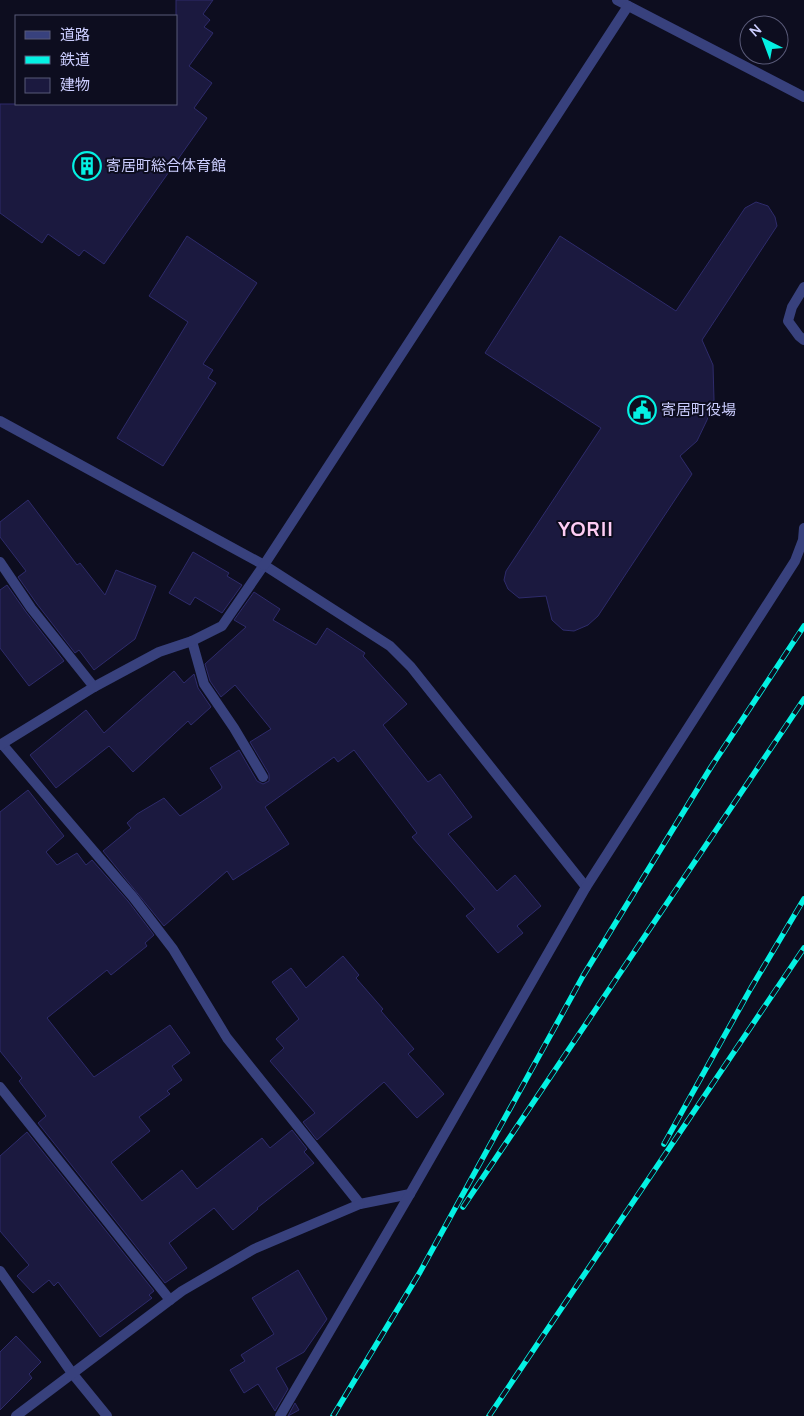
<svg xmlns="http://www.w3.org/2000/svg" width="804" height="1416" font-family="Manrope,'Noto Sans JP',sans-serif">
<style>
.building{fill:#1b193f;stroke:#2e2b6b}
.lines{fill:none;stroke-linecap:round;stroke-linejoin:round}
.service{stroke:#38417d;stroke-width:10}
.minor{stroke:#38417d;stroke-width:10}
.tertiary{stroke:#38417d;stroke-width:10}
.rail-casing{stroke:#04f1e3;stroke-width:5.5}
.rail{stroke:#0d0d1f;stroke-width:4;stroke-dasharray:11;stroke-linecap:butt}
.labels{text-anchor:middle;stroke-width:4;stroke-linejoin:round;paint-order:stroke}
.poi-label{font-size:15px;fill:#cbcdfe;stroke:#0d0d1f;text-anchor:start}
.district-label{font-size:20px;font-weight:bold;letter-spacing:1px;fill:#fecdf4;stroke:#0d0d1f}
</style>
<rect width="100%" height="100%" fill="#0d0d1f"/>
<g class="building">
<path d="M 176,0 L 213,0 L 203,14 L 210,20 L 204,27 L 213,33 L 189,66 L 212,83 L 194,108 L 207,118 L 104,264 L 84,250 L 79,256 L 48,234 L 42,243 L 0,213 L 0,104 L 176,104 Z"/>
<path d="M 756,202 L 768,206 L 775,217 L 777,226 L 702,340 L 713,365 L 714,400 L 707,420 L 697,441 L 680,456 L 692,474 L 598,616 L 588,625 L 574,631 L 563,630 L 552,620 L 546,596 L 519,598 L 508,589 L 504,580 L 506,571 L 601,428 L 485,353 L 560,236 L 676,311 L 745,208 Z"/>
<path d="M 187,236 L 257,283 L 203,364 L 213,370 L 208,378 L 216,383 L 163,466 L 117,438 L 188,322 L 149,296 Z"/>
<path d="M 28,500 L 77,565 L 80,563 L 105,595 L 116,570 L 156,586 L 135,639 L 94,670 L 79,650 L 75,653 L 37,604 L 18,577 L 26,571 L 0,537 L 0,522 Z"/>
<path d="M 193,552 L 229,573 L 227,576 L 242,585 L 222,613 L 195,597 L 190,605 L 169,593 Z"/>
<path d="M 7,585 L 26,612 L 64,661 L 29,686 L 0,648 L 0,590 Z"/>
<path d="M 254,592 L 280,609 L 273,620 L 316,645 L 327,628 L 365,653 L 363,656 L 407,704 L 383,725 L 428,782 L 440,774 L 472,817 L 448,834 L 497,891 L 515,875 L 541,906 L 517,926 L 523,933 L 498,953 L 466,916 L 475,909 L 412,837 L 417,833 L 354,750 L 338,762 L 334,757 L 265,807 L 289,844 L 233,880 L 227,871 L 164,926 L 103,851 L 131,828 L 127,823 L 137,814 L 164,798 L 180,816 L 221,789 L 222,787 L 210,768 L 239,750 L 257,781 L 263,784 L 269,781 L 269,774 L 250,742 L 271,729 L 235,685 L 221,697 L 210,681 L 205,664 L 246,627 L 234,620 Z"/>
<path d="M 174,671 L 184,683 L 194,674 L 198,688 L 211,707 L 191,725 L 188,721 L 133,772 L 109,746 L 56,788 L 30,755 L 86,710 L 104,733 Z"/>
<path d="M 28,790 L 64,836 L 46,852 L 57,865 L 77,853 L 86,865 L 92,860 L 128,901 L 154,935 L 145,943 L 147,946 L 111,975 L 107,970 L 47,1018 L 94,1077 L 170,1025 L 190,1053 L 172,1066 L 182,1080 L 167,1091 L 170,1094 L 139,1117 L 150,1131 L 111,1162 L 142,1201 L 182,1170 L 197,1189 L 262,1138 L 270,1148 L 292,1130 L 307,1149 L 304,1152 L 314,1163 L 257,1208 L 258,1209 L 233,1230 L 214,1208 L 169,1243 L 187,1268 L 165,1283 L 38,1123 L 46,1116 L 19,1081 L 22,1078 L 0,1051 L 0,812 Z"/>
<path d="M 343,956 L 359,975 L 356,978 L 383,1009 L 381,1011 L 414,1049 L 408,1054 L 444,1094 L 417,1118 L 384,1082 L 317,1140 L 303,1122 L 315,1113 L 270,1061 L 284,1048 L 276,1039 L 299,1019 L 272,982 L 291,968 L 306,988 Z"/>
<path d="M 27,1132 L 154,1291 L 149,1295 L 152,1298 L 100,1337 L 58,1282 L 54,1286 L 49,1280 L 33,1293 L 17,1276 L 29,1265 L 0,1231 L 0,1156 Z"/>
<path d="M 298,1270 L 327,1319 L 304,1352 L 276,1368 L 288,1389 L 275,1411 L 258,1384 L 244,1393 L 230,1370 L 245,1361 L 241,1355 L 274,1334 L 252,1298 Z"/>
<path d="M 16,1336 L 41,1362 L 29,1374 L 32,1378 L 0,1410 L 0,1352 Z"/>
<path d="M 295,1403 L 299,1410 L 288,1416 Z"/>
</g>
<g class="lines">
<g class="service">
<path d="M 0,562 L 31,608 L 94,687"/>
<path d="M 192,641 L 204,684 L 234,728 L 263,777"/>
<path d="M 0,1087 L 170,1300"/>
<path d="M 72,1373 L 107,1416"/>
</g>
<g class="minor">
<path d="M 804,287 L 792,307 L 788,321 L 799,336 L 804,340"/>
<path d="M 0,421 L 264,565 L 390,646 L 411,667 L 586,887"/>
<path d="M 2,744 L 133,897 L 173,949 L 227,1038 L 360,1204 L 410,1194"/>
<path d="M 0,745 L 94,687 L 159,652 L 192,641 L 222,626 L 264,565"/>
<path d="M 0,1271 L 72,1373"/>
<path d="M 16,1416 L 182,1291 L 254,1249 L 360,1204"/>
<path d="M 280,1416 L 410,1194 L 586,887 L 795,561 L 803,540 L 804,528"/>
</g>
<g class="tertiary">
<path d="M 617,0 L 804,97"/>
<path d="M 264,565 L 628,6"/>
</g>
<defs>
<g id="rail">
<path d="M 664,1144 L 751,988 L 804,899"/>
<path d="M 463,1207 L 804,699"/>
<path d="M 333,1416 L 420,1272 L 583,976 L 711,767 L 804,626"/>
<path d="M 489,1416 L 804,948"/>
</g>
</defs>
<use href="#rail" class="rail-casing"/>
<use href="#rail" class="rail"/>
</g>
<defs>
<symbol id="building-ring" viewBox="-11 -11 22 22"><circle r="9.5" fill="#0d0d1f" stroke="#04f1e3" stroke-width="1.5"/><path d="M-4-6H4V6H1V3H-1V6H-4ZM-2.5-4.3h1.7v1.8h-1.7ZM.8-4.3h1.7v1.8H.8ZM-2.5-1h1.7V.8h-1.7ZM.8-1h1.7V.8H.8Z" fill="#04f1e3"/></symbol>
<symbol id="civic-ring" viewBox="-11 -11 22 22"><circle r="9.5" fill="#0d0d1f" stroke="#04f1e3" stroke-width="1.5"/><path d="M-.6-6.5H3V-4.5H.6V-3L4-1V1h2V6H-6V1h2V-1L-.6-3ZM-1.2 2.5V6h2.4V2.5Z" fill="#04f1e3"/></symbol>
</defs>
<g fill-rule="evenodd">
<use href="#building-ring" x="71" y="150" width="32" height="32"/>
<use href="#civic-ring" x="626" y="394" width="32" height="32"/>
</g>
<g class="labels">
<g class="poi-label">
<text x="106" y="171">寄居町総合体育館</text>
<text x="661" y="415">寄居町役場</text>
</g>
<g class="district-label">
<text x="586" y="536">YORII</text>
</g>
</g>
<rect x="15" y="15" width="162" height="90" fill="#0d0d1f" stroke="#595a78"/>
<rect x="25" y="31" width="25" height="8" fill="#38417d" stroke="#595a78"/>
<text x="60" y="40" font-size="15" fill="#cbcdfe">道路</text>
<rect x="25" y="56" width="25" height="8" fill="#04f1e3" stroke="#595a78"/>
<text x="60" y="65" font-size="15" fill="#cbcdfe">鉄道</text>
<rect x="25" y="78" width="25" height="15" fill="#1b193f" stroke="#595a78"/>
<text x="60" y="90" font-size="15" fill="#cbcdfe">建物</text>
<g transform="translate(764 40) rotate(318)"><circle r="24" fill="#0d0d1f" stroke="#595a78"/>
<path d="M0-4L9 19L0 12L-9 19Z" fill="#04f1e3"/>
<text y="-8" font-size="14" font-weight="bold" text-anchor="middle" fill="#cbcdfe">N</text>
</g>
</svg>
